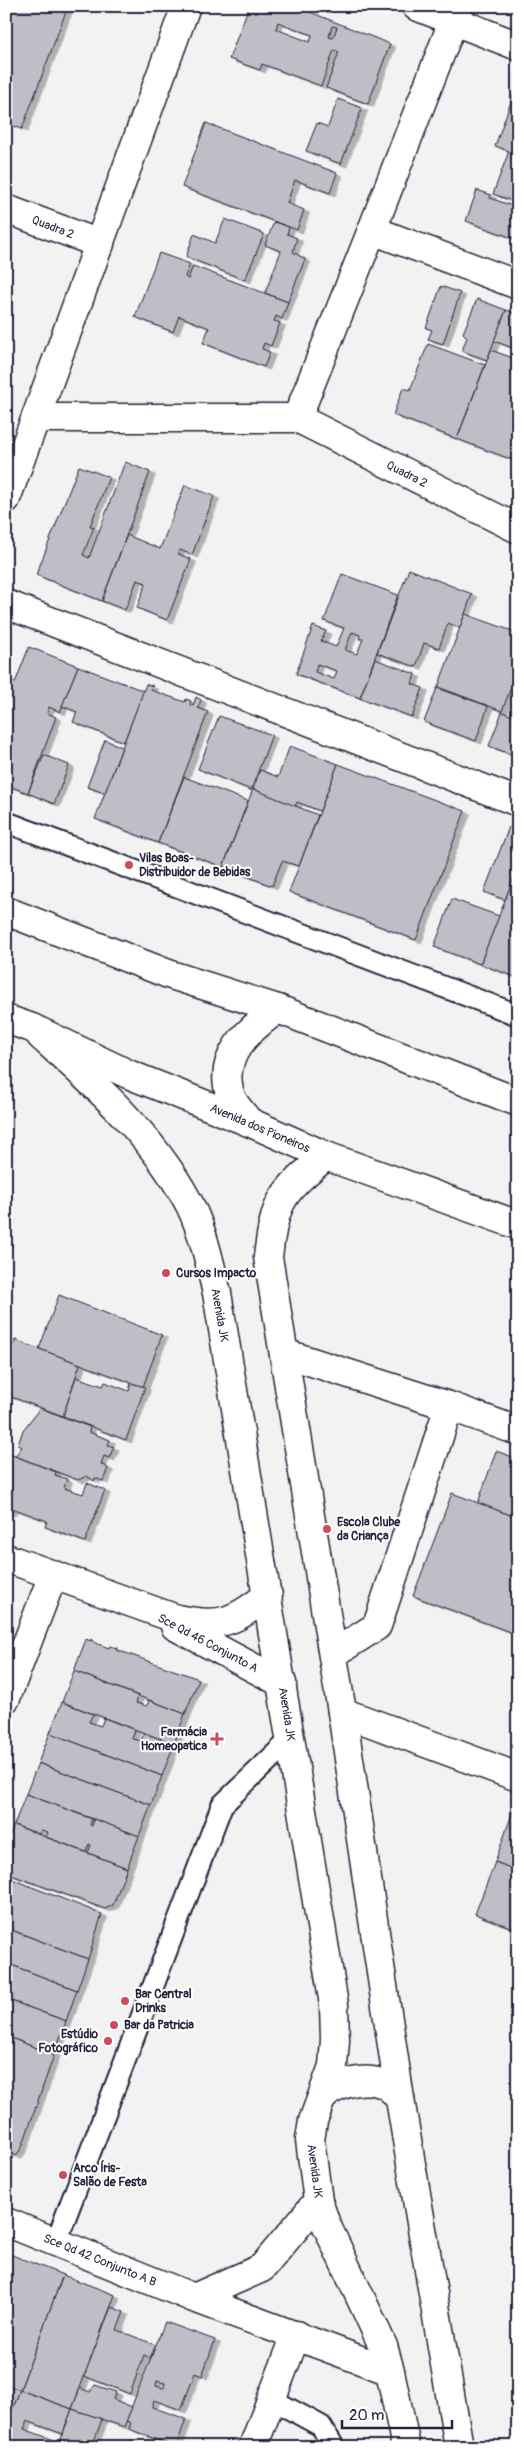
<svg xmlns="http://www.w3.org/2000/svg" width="524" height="2453" font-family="Pangolin,sans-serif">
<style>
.building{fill:#bebec6;stroke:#22223b;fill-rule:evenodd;filter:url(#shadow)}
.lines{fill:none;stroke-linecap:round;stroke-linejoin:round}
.lane-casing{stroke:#22223b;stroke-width:24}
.street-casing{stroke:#22223b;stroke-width:31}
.secondary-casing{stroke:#22223b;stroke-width:31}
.primary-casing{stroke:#22223b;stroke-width:31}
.lane{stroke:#fff;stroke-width:20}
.street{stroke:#fff;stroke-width:28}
.secondary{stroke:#fff;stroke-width:28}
.primary{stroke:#fff;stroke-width:28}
.poi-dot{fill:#d1495b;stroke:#fff;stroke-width:2}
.labels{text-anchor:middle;stroke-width:4;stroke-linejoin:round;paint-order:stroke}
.street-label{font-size:12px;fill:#22223b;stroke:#fff}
.poi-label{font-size:12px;font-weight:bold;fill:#22223b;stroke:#fff;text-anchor:start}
</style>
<defs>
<filter id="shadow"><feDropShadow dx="5.5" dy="3" stdDeviation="0" flood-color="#0004"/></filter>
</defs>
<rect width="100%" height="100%" fill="#f2f2f3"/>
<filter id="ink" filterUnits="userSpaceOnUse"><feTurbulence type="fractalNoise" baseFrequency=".02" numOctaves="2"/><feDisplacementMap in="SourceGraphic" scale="10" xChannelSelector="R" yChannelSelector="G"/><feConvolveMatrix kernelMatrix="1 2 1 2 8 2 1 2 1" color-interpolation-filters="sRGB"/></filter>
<g filter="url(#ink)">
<g class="building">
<path d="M 6,6 L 68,6 L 22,129 L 6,123 Z"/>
<path d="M 249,6 L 295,6 L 390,44 L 368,104 L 326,88 L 339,52 L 334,50 L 321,86 L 262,64 L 260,70 L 229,59 ZM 278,22 L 312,35 L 310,42 L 276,29 ZM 332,26 L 337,27 L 333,38 L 329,37 Z"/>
<path d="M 516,88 L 518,89 L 518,203 L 493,194 L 509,151 L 495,146 Z"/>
<path d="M 338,99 L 362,108 L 341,164 L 306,151 L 317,123 L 328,127 Z"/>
<path d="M 206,123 L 337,173 L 330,193 L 295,180 L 287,203 L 304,210 L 297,230 L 182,187 Z"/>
<path d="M 477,190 L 491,195 L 490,198 L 518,208 L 518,240 L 466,221 Z"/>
<path d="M 225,219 L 264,234 L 245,280 L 186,257 L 194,234 L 215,243 Z"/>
<path d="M 274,222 L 289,227 L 287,234 L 297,238 L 293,252 L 305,259 L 288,302 L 265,293 L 281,251 L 265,245 Z"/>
<path d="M 159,253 L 190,264 L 185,277 L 188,279 L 193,266 L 288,302 L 282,319 L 276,316 L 274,321 L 280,323 L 271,346 L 264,343 L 262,349 L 270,352 L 264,367 L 203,343 L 209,328 L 179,316 L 173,332 L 135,317 Z"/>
<path d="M 441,286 L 460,293 L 443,344 L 428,339 L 432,330 L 426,328 Z"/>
<path d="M 477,299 L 506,310 L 487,360 L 462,351 L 467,337 L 463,333 Z"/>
<path d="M 506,310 L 518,314 L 518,350 L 494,341 Z"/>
<path d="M 428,344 L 485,365 L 457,439 L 393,415 L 403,388 L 410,390 Z"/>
<path d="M 491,350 L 518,360 L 518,462 L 457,439 Z"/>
<path d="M 125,462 L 150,472 L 102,601 L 36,575 L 79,466 L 109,477 L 90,526 L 94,527 L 83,555 L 89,558 Z"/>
<path d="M 185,485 L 214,496 L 192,555 L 180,550 L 178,554 L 191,559 L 167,620 L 137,608 L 146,583 L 137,580 L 125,610 L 102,601 L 127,535 L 160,549 Z"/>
<path d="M 409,569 L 472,594 L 460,628 L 448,623 L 439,648 L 424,643 L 416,667 L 377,653 Z"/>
<path d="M 342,574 L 398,595 L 360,698 L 296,674 L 313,626 L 326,631 L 321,641 L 336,647 L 344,628 L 324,621 ZM 352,632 L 360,635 L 359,639 L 363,639 L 357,654 L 345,650 ZM 317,664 L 337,671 L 334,679 L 315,672 Z"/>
<path d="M 465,614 L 518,633 L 518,669 L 502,711 L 438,687 Z"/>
<path d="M 29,647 L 78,666 L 60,712 L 49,707 L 47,713 L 56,717 L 28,793 L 6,785 L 6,680 L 15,683 Z"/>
<path d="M 375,659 L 415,674 L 412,684 L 423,688 L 412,717 L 360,698 Z"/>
<path d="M 78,666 L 144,691 L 124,742 L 73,722 L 77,712 L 62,706 Z"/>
<path d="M 146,684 L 153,686 L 151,690 L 185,702 L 186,699 L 191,701 L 190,705 L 193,706 L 196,697 L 201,700 L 198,708 L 208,712 L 158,843 L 95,819 Z"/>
<path d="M 437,688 L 488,706 L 476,741 L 424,722 Z"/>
<path d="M 502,712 L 518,718 L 518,757 L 489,746 Z"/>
<path d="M 219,716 L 272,735 L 251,790 L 198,769 Z"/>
<path d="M 105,740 L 122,747 L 105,793 L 87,787 Z"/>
<path d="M 290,746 L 338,764 L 320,811 L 297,802 L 295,807 L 253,789 L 260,770 L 278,777 Z"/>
<path d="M 44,755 L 69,765 L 54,804 L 28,793 Z"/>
<path d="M 338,764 L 465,811 L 416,940 L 289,892 Z"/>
<path d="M 184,777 L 248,801 L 223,867 L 158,843 Z"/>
<path d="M 253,789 L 318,815 L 299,866 L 282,861 L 272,886 L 223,867 Z"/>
<path d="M 509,827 L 518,831 L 518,867 L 505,900 L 484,892 Z"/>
<path d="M 518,867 L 518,978 L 480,964 Z"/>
<path d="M 452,899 L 499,916 L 480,964 L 434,947 Z"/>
<path d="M 59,1295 L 162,1335 L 143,1387 L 39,1349 Z"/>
<path d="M 15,1340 L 80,1364 L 63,1416 L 6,1395 L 6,1364 Z"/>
<path d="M 76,1377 L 103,1386 L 105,1382 L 129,1391 L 131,1383 L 145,1387 L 126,1440 L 63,1416 Z"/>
<path d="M 40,1408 L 90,1427 L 89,1432 L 110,1440 L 108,1445 L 114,1447 L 109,1458 L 104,1456 L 101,1464 L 108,1468 L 103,1481 L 95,1478 L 94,1481 L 87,1476 L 78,1480 L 15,1456 L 22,1447 L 18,1445 L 23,1430 Z"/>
<path d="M 496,1451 L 518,1459 L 518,1518 L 478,1503 Z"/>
<path d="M 7,1453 L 56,1472 L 55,1475 L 67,1479 L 64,1488 L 83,1494 L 87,1483 L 105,1490 L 85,1542 L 45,1527 L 47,1521 L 12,1508 L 10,1513 L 6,1512 Z"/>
<path d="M 452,1493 L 518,1518 L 518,1635 L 413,1596 Z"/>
<path d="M 86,1639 L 91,1641 L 91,1639 L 95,1643 L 109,1648 L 110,1646 L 118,1648 L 117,1650 L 199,1679 L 185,1714 L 74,1671 Z"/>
<path d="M 74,1671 L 138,1696 L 136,1703 L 147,1706 L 149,1700 L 185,1714 L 174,1744 L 62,1702 Z"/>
<path d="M 62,1702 L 93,1714 L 89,1722 L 101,1726 L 104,1718 L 135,1730 L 132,1739 L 141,1741 L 144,1733 L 174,1744 L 162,1776 L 50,1733 Z"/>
<path d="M 50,1733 L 162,1776 L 151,1805 L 38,1763 Z"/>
<path d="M 38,1763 L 151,1805 L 139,1836 L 26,1794 Z"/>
<path d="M 26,1794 L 92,1819 L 90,1825 L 92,1826 L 94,1819 L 139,1836 L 127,1868 L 88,1853 L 91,1845 L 89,1844 L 86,1852 L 46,1837 L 48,1832 L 41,1830 L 39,1834 L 14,1825 Z"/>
<path d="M 513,1811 L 518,1813 L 518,1871 L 495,1862 Z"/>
<path d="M 14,1825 L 127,1868 L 113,1905 L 105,1909 L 6,1873 L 6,1845 Z"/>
<path d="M 495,1862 L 518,1871 L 518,1930 L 475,1914 Z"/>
<path d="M 6,1877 L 102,1914 L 88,1959 L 6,1928 Z"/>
<path d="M 6,1928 L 88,1959 L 77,1990 L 6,1963 Z"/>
<path d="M 6,1963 L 77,1990 L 66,2021 L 6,1999 Z"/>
<path d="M 6,1999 L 66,2021 L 54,2055 L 6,2036 Z"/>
<path d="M 6,2036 L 54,2055 L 22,2147 L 16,2156 L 6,2152 Z"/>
<path d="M 12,2255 L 63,2275 L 20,2390 L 6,2385 L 6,2364 L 12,2351 L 6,2349 L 6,2270 Z"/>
<path d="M 63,2275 L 115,2295 L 72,2409 L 20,2390 Z"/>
<path d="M 111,2307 L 124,2312 L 117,2330 L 156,2345 L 150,2358 L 144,2355 L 130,2394 L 84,2376 Z"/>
<path d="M 165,2322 L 215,2340 L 202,2376 L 195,2373 L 181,2410 L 154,2400 L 152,2407 L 186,2419 L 176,2447 L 129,2429 L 131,2423 L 126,2421 ZM 157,2381 L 165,2383 L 164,2388 L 156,2386 Z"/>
<path d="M 6,2385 L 20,2390 L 6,2427 Z"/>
<path d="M 95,2385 L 116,2392 L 113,2399 L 132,2407 L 124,2427 L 72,2409 L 80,2388 L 90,2392 Z"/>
<path d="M 20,2390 L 72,2409 L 63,2434 L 27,2421 L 24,2429 L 54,2440 L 52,2447 L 6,2447 L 6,2427 Z"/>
<path d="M 72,2409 L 102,2419 L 92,2447 L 58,2447 Z"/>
<path d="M 132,2440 L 151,2447 L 129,2447 Z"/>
</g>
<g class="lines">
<defs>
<g id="lane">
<path d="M 6,822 L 518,1015"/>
<path d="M 56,2242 L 222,1805 L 291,1739"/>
<path d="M 271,2399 L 321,2426 L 334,2447"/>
</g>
<g id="street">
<path d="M 416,6 L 518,46"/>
<path d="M 6,209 L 100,244"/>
<path d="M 372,230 L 459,6"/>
<path d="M 36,418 L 297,418 L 518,529"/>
<path d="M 297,418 L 372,230 L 518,285"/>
<path d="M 6,499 L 186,6"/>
<path d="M 6,604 L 518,802"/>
<path d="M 284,1353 L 449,1406"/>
<path d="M 6,1558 L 177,1619 C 222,1628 233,1622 268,1595"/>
<path d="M 175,1626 L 282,1683"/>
<path d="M 333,1654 L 377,1626 L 449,1406 L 518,1431"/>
<path d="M 6,1698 L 53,1575"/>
<path d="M 342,1712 L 518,1777"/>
<path d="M 6,2222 L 194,2298 L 390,2371"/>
<path d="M 194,2298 L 262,2268 L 318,2201"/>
<path d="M 253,2447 L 296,2335"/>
</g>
<g id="secondary">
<path d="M 41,1036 C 94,1084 149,1132 185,1196 C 202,1225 209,1260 217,1293 L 334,2005 L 335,2040 L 333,2066 L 313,2121 L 310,2140 L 318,2201 L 326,2224 L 383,2346 L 390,2371 L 406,2447"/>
<path d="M 326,1156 C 282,1192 275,1199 268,1257 L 342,1712 L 400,2099 L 459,2447"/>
<path d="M 322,2098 C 336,2083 366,2075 386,2085 C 391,2088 396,2094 400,2099"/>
</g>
<g id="primary">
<path d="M 6,911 L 171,975 L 278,1009 L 518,1102"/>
<path d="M 6,1019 L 32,1028 L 128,1074 L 249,1122 L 326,1156 L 518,1225"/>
<path d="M 249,1122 C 243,1114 234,1105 231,1097 C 216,1057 249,1029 278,1009"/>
</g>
</defs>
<use href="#lane" class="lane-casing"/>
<use href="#street" class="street-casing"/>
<use href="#secondary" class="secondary-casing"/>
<use href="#primary" class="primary-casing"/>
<use href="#lane" class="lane"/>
<use href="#street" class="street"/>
<use href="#secondary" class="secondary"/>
<use href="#primary" class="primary"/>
</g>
</g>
<g class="poi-dot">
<circle cx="129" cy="865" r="5"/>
<circle cx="166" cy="1273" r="5"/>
<circle cx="327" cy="1529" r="5"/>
<path d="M214.5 1731.5h5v5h5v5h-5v5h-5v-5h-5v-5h5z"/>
<circle cx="125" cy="2001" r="5"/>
<circle cx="114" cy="2025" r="5"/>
<circle cx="108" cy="2041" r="5"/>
<circle cx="63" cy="2175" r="5"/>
</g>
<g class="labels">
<g class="street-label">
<text transform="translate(53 227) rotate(21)" y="4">Quadra 2</text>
<text transform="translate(407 474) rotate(27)" y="4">Quadra 2</text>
<text transform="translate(260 1128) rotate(23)" y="4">Avenida dos Pioneiros</text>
<text transform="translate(220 1315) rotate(80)" y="4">Avenida JK</text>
<text transform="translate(208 1643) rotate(28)" y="4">Sce Qd 46 Conjunto A</text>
<text transform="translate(287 1714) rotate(81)" y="4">Avenida JK</text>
<text transform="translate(315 2171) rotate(82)" y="4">Avenida JK</text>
<text transform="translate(100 2260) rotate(22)" y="4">Sce Qd 42 Conjunto A B</text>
</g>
<g class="poi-label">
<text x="139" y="862">Vilas Boas-<tspan x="139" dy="14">Distribuidor de Bebidas</tspan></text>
<text x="176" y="1277">Cursos Impacto</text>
<text x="337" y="1526">Escola Clube<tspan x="337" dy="14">da Criança</tspan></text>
<text x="207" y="1736" text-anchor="end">Farmácia<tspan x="207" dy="14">Homeopatica</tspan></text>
<text x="135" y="1998">Bar Central<tspan x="135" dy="14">Drinks</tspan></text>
<text x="124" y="2029">Bar da Patricia</text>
<text x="98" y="2038" text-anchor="end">Estúdio<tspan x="98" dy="14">Fotográfico</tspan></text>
<text x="73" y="2172">Arco Íris-<tspan x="73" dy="14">Salão de Festa</tspan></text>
</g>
</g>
<rect width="524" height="2453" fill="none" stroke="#fff" stroke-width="25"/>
<rect x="12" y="12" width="499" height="2428" fill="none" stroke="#22223b" stroke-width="2" filter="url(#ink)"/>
<path d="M342 2420v8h110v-8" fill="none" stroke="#22223b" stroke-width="2.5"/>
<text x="349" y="2420" font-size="15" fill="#22223b" stroke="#ffffff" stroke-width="4" paint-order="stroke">20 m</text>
</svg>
